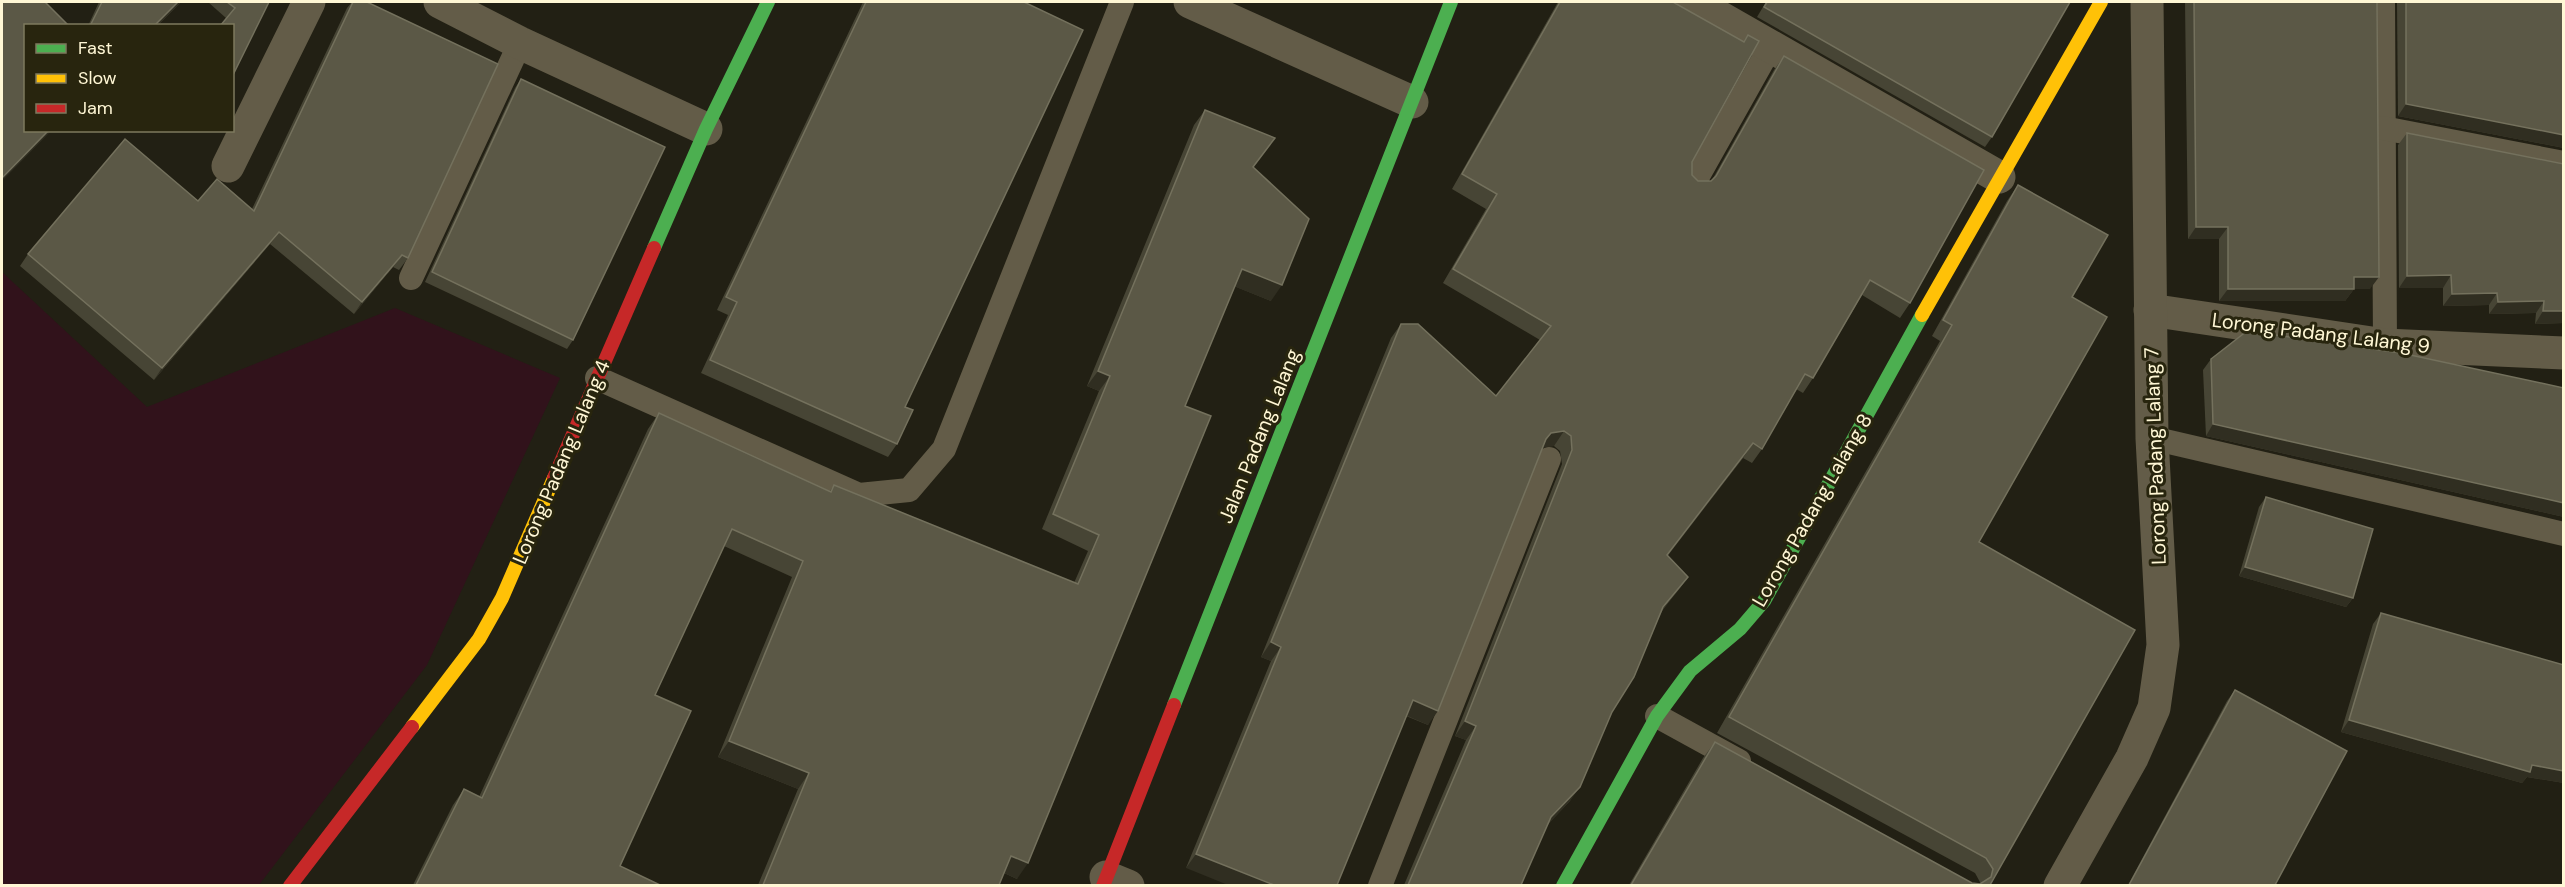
<svg xmlns="http://www.w3.org/2000/svg" width="2565" height="887" font-family="'DM Sans',sans-serif">
<style>
.green{fill:#31121b}
.lines{fill:none;stroke-linecap:round;stroke-linejoin:round}
.lane{stroke:#635c48;stroke-width:24}
.street{stroke:#635c48;stroke-width:33}
.fast{stroke:#4caf50;stroke-width:14}
.slow{stroke:#ffc107;stroke-width:14}
.jam{stroke:#c62828;stroke-width:14}
.wall{fill:#474535}
.shaded-wall{fill:#302e21}
.building{fill:#5b5846;stroke:#74715d;stroke-width:1.5}
.labels{text-anchor:middle;stroke-width:6;stroke-linejoin:round;paint-order:stroke}
.street-label{font-size:20px;fill:#fff7d5;stroke:#28250e}
</style>
<rect width="100%" height="100%" fill="#222014"/>
<path class="green" d="M 2,272 L 147,407 L 395,308 L 560,378 L 427,665 L 259,885 L 2,885 Z"/>
<g class="lines">
<g class="lane">
<path d="M 2383,2 L 2385,345"/>
<path d="M 2383,128 L 2564,163"/>
<path d="M 1694,183 L 1771,46"/>
<path d="M 411,278 L 520,43"/>
<path d="M 597,378 L 859,495 L 909,490 L 944,449 L 1122,2"/>
<path d="M 2152,438 L 2564,534"/>
<path d="M 1657,716 L 1739,761"/>
<path d="M 1380,886 L 1549,459"/>
</g>
<g class="street">
<path d="M 440,2 L 520,43 L 706,129"/>
<path d="M 1190,2 L 1412,102"/>
<path d="M 1693,2 L 1999,177"/>
<path d="M 228,166 L 309,2"/>
<path d="M 2150,310 L 2385,345 L 2564,353"/>
<path d="M 1106,877 L 1128,886"/>
<path d="M 2060,886 L 2132,758 L 2154,708 L 2163,645 L 2152,438 L 2147,2"/>
</g>
<g class="fast">
<path d="M 654,248 L 706,129 L 768,2"/>
<path d="M 1174,705 L 1451,2"/>
<path d="M 1563,886 L 1657,716 L 1690,671 L 1740,629 L 1764,601 L 1922,315"/>
</g>
<g class="slow">
<path d="M 1922,315 L 2101,2"/>
<path d="M 412,727 L 479,639 L 502,598 L 554,478"/>
</g>
<g class="jam">
<path d="M 554,478 L 654,248"/>
<path d="M 290,886 L 412,727"/>
<path d="M 1103,886 L 1174,705"/>
</g>
</g>
<g class="wall">
<path d="M 99,2 L 181,2 L 157,26 L 88,26 Z"/>
<path d="M 208,2 L 269,2 L 226,18 Z"/>
<path d="M 352,2 L 367,2 L 408,258 L 399,270 L 393,267 L 354,314 L 270,244 L 154,380 L 20,266 L 28,254 L 198,201 L 252,209 L 347,8 Z"/>
<path d="M 863,2 L 1024,2 L 905,407 L 897,444 L 888,457 L 701,373 L 728,315 L 717,310 Z"/>
<path d="M 1558,2 L 1673,2 L 1743,42 L 1748,35 L 1692,162 L 1692,175 L 1698,181 L 1711,181 L 1712,180 L 1774,70 L 1784,56 L 1910,303 L 1900,318 L 1862,295 L 1813,378 L 1803,393 L 1796,389 L 1762,449 L 1752,463 L 1743,458 L 1667,556 L 1688,577 L 1662,611 L 1612,712 L 1570,801 L 1548,824 L 1521,885 L 1404,885 L 1466,740 L 1455,736 L 1562,464 L 1560,451 L 1554,446 L 1543,447 L 1428,725 L 1406,716 L 1186,868 L 1271,661 L 1261,657 L 1391,338 L 1401,324 L 1496,396 L 1540,340 L 1443,283 L 1486,209 L 1452,189 Z"/>
<path d="M 1766,2 L 2070,2 L 1992,137 L 1985,147 L 1757,17 Z"/>
<path d="M 2185,2 L 2377,2 L 2370,289 L 2354,289 L 2345,301 L 2219,301 L 2219,239 L 2188,239 Z"/>
<path d="M 2397,2 L 2564,2 L 2564,148 L 2398,116 Z"/>
<path d="M 521,79 L 573,340 L 567,349 L 425,282 L 515,88 Z"/>
<path d="M 1205,110 L 1253,168 L 1271,301 L 1234,286 L 1185,406 L 1017,879 L 1004,873 L 999,885 L 758,885 L 798,789 L 718,757 L 792,577 L 724,546 L 655,695 L 620,866 L 660,885 L 413,885 L 453,805 L 464,789 L 479,797 L 648,429 L 659,413 L 830,491 L 834,485 L 1074,583 L 1088,551 L 1042,529 L 1099,391 L 1087,386 L 1194,125 Z"/>
<path d="M 2407,133 L 2564,164 L 2564,323 L 2535,324 L 2536,313 L 2489,314 L 2489,305 L 2443,306 L 2443,288 L 2399,288 L 2398,145 Z"/>
<path d="M 2018,185 L 2072,297 L 1979,542 L 2135,630 L 1990,885 L 1629,885 L 1703,758 L 1715,742 L 1972,883 L 1980,884 L 1981,884 L 1975,873 L 1717,733 L 1940,341 L 1932,336 L 2007,201 Z"/>
<path d="M 2211,359 L 2564,388 L 2564,517 L 2206,436 L 2203,370 Z"/>
<path d="M 2266,497 L 2353,598 L 2346,607 L 2239,576 L 2259,507 Z"/>
<path d="M 2381,613 L 2564,665 L 2564,783 L 2527,777 L 2522,783 L 2341,732 L 2373,624 Z"/>
<path d="M 2235,690 L 2275,885 L 2128,885 L 2227,701 Z"/>
</g>
<g class="shaded-wall">
<path d="M 178,2 L 181,2 L 157,26 L 154,26 Z"/>
<path d="M 2406,104 L 2564,135 L 2564,148 L 2398,116 Z"/>
<path d="M 49,130 L 52,130 L 2,181 L 2,178 Z"/>
<path d="M 2196,227 L 2228,227 L 2219,239 L 2188,239 Z"/>
<path d="M 279,232 L 270,244 L 154,380 L 162,368 Z"/>
<path d="M 402,255 L 393,267 L 354,314 L 362,302 Z"/>
<path d="M 1242,269 L 1282,285 L 1271,301 L 1231,285 Z"/>
<path d="M 2451,275 L 2443,288 L 2399,288 L 2407,276 Z"/>
<path d="M 2354,277 L 2379,277 L 2370,289 L 2351,289 L 2354,289 L 2345,301 L 2219,301 L 2228,289 Z"/>
<path d="M 2497,293 L 2489,305 L 2443,306 L 2452,294 Z"/>
<path d="M 2544,301 L 2536,313 L 2489,314 L 2498,302 Z"/>
<path d="M 2543,311 L 2564,311 L 2564,323 L 2535,324 Z"/>
<path d="M 1098,371 L 1110,376 L 1099,391 L 1087,386 Z"/>
<path d="M 2213,424 L 2564,503 L 2564,517 L 2206,436 Z"/>
<path d="M 1564,431 L 1554,446 L 1541,448 L 1551,433 Z"/>
<path d="M 1753,443 L 1743,458 L 1657,570 L 1667,555 Z"/>
<path d="M 2245,567 L 2353,598 L 2346,607 L 2239,576 Z"/>
<path d="M 1688,577 L 1678,591 L 1653,621 L 1663,607 Z"/>
<path d="M 1271,642 L 1281,647 L 1271,661 L 1261,657 Z"/>
<path d="M 1413,700 L 1438,711 L 1428,725 L 1403,714 Z"/>
<path d="M 2349,720 L 2532,765 L 2564,771 L 2564,783 L 2527,777 L 2522,783 L 2341,732 Z"/>
<path d="M 1465,721 L 1476,726 L 1466,740 L 1455,736 Z"/>
<path d="M 729,741 L 809,773 L 798,789 L 718,757 Z"/>
<path d="M 1580,787 L 1570,801 L 1541,832 L 1551,817 Z"/>
<path d="M 1196,854 L 1274,885 L 1228,885 L 1186,868 Z"/>
<path d="M 1011,856 L 1028,863 L 1017,879 L 1000,871 Z"/>
</g>
<g class="building">
<path d="M 2,2 L 45,2 L 69,26 L 26,26 L 26,130 L 49,130 L 2,178 Z"/>
<path d="M 102,2 L 178,2 L 154,26 L 90,26 Z"/>
<path d="M 227,2 L 269,2 L 232,77 L 232,26 L 220,26 L 235,8 Z"/>
<path d="M 353,2 L 367,2 L 498,64 L 408,258 L 402,255 L 362,302 L 279,232 L 162,368 L 28,254 L 125,139 L 198,201 L 217,179 L 254,211 Z"/>
<path d="M 866,2 L 1024,2 L 1083,30 L 905,407 L 913,410 L 897,444 L 710,360 L 737,302 L 726,297 Z"/>
<path d="M 1560,2 L 1673,2 L 1744,42 L 1748,35 L 1759,41 L 1692,162 L 1692,175 L 1698,181 L 1711,181 L 1716,176 L 1784,56 L 1984,170 L 1910,303 L 1870,280 L 1813,378 L 1805,374 L 1762,449 L 1753,443 L 1667,555 L 1688,577 L 1663,607 L 1634,677 L 1612,712 L 1580,787 L 1551,817 L 1521,885 L 1408,885 L 1476,726 L 1465,721 L 1572,450 L 1571,436 L 1564,431 L 1551,433 L 1546,439 L 1438,711 L 1413,700 L 1337,885 L 1274,885 L 1196,854 L 1281,647 L 1271,642 L 1401,324 L 1418,324 L 1496,396 L 1551,326 L 1453,269 L 1497,194 L 1462,174 Z"/>
<path d="M 1767,2 L 2070,2 L 1992,137 L 1764,7 Z"/>
<path d="M 2194,2 L 2377,2 L 2379,277 L 2354,277 L 2354,289 L 2228,289 L 2228,227 L 2196,227 Z"/>
<path d="M 2406,2 L 2564,2 L 2564,135 L 2406,104 Z"/>
<path d="M 521,79 L 665,147 L 573,340 L 432,272 Z"/>
<path d="M 1205,110 L 1275,138 L 1253,167 L 1309,219 L 1282,285 L 1242,269 L 1185,406 L 1211,416 L 1028,863 L 1011,856 L 999,885 L 763,885 L 809,773 L 729,741 L 803,561 L 732,529 L 655,695 L 691,711 L 620,866 L 660,885 L 416,885 L 464,789 L 482,798 L 659,413 L 831,492 L 834,485 L 1078,584 L 1099,535 L 1053,514 L 1110,376 L 1098,371 Z"/>
<path d="M 2407,133 L 2564,164 L 2564,311 L 2543,311 L 2544,301 L 2498,302 L 2497,293 L 2452,294 L 2451,275 L 2407,276 Z"/>
<path d="M 2018,185 L 2108,235 L 2072,297 L 2107,317 L 1979,542 L 2135,630 L 1990,885 L 1631,885 L 1715,742 L 1972,883 L 1980,884 L 1991,877 L 1993,869 L 1986,858 L 1729,717 L 1952,325 L 1943,320 Z"/>
<path d="M 2247,331 L 2401,353 L 2564,388 L 2564,503 L 2213,424 L 2211,359 Z"/>
<path d="M 2266,497 L 2373,529 L 2353,598 L 2245,567 Z"/>
<path d="M 2381,613 L 2564,665 L 2564,771 L 2532,765 L 2530,772 L 2349,720 Z"/>
<path d="M 2235,690 L 2347,751 L 2275,885 L 2129,885 Z"/>
</g>
<g class="labels">
<g class="street-label">
<text transform="translate(2321 333) rotate(7)" y="7">Lorong Padang Lalang 9</text>
<text transform="translate(1259 436) rotate(-68)" y="7">Jalan Padang Lalang</text>
<text transform="translate(2155 456) rotate(-92)" y="7">Lorong Padang Lalang 7</text>
<text transform="translate(561 462) rotate(-67)" y="7">Lorong Padang Lalang 4</text>
<text transform="translate(1812 510) rotate(-60)" y="7">Lorong Padang Lalang 8</text>
</g>
</g>
<rect width="2565" height="887" fill="none" stroke="#fff7d5" stroke-width="6"/>
<rect x="24" y="24" width="210" height="108" fill="#28250e" stroke="#7e795e" stroke-width="1.5"/>
<rect x="36" y="44" width="30" height="9" fill="#4caf50" stroke="#7e795e" stroke-width="1.5"/>
<text x="78" y="54" font-size="18" fill="#fff7d5">Fast</text>
<rect x="36" y="74" width="30" height="9" fill="#ffc107" stroke="#7e795e" stroke-width="1.5"/>
<text x="78" y="84" font-size="18" fill="#fff7d5">Slow</text>
<rect x="36" y="104" width="30" height="9" fill="#c62828" stroke="#7e795e" stroke-width="1.5"/>
<text x="78" y="114" font-size="18" fill="#fff7d5">Jam</text>
</svg>
